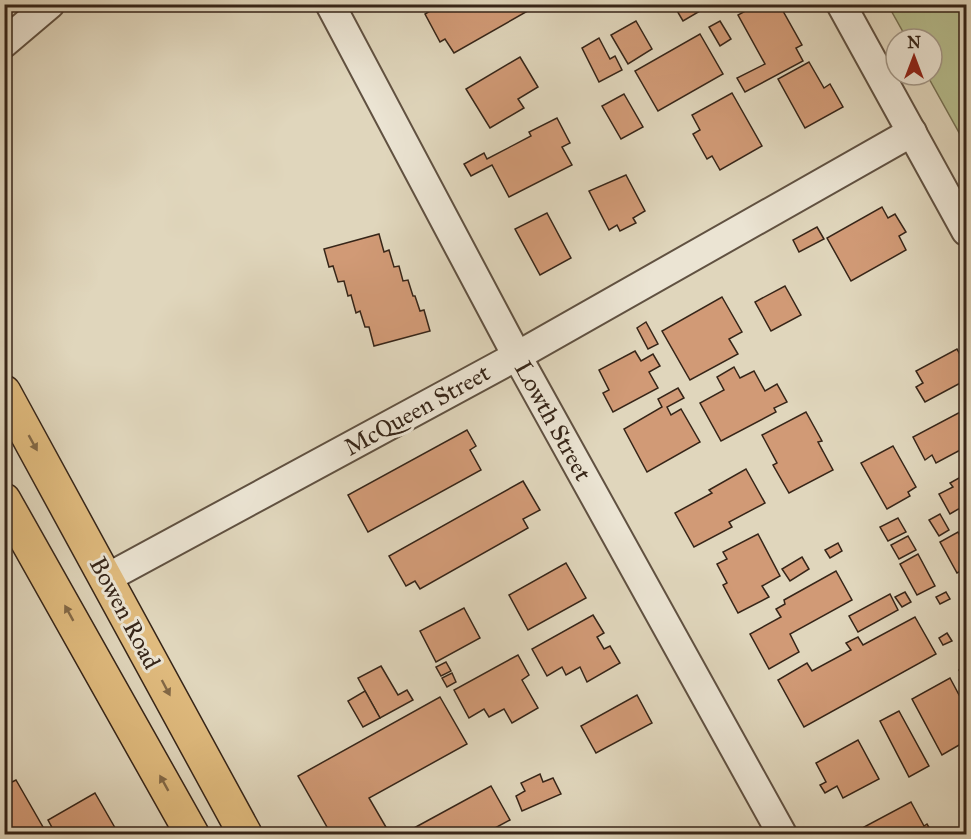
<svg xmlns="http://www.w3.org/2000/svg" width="971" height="839" font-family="'IM FELL Great Primer',serif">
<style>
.green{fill:#b6bd8e;stroke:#767153;stroke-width:1.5}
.building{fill:#d19a76;stroke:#362518;stroke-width:1.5}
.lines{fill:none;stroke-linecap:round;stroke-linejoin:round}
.minor-casing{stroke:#605141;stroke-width:32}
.major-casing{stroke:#362518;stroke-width:36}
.minor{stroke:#ebe4d3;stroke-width:28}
.major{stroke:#e0bb7e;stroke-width:33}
.oneway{fill:#826846}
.labels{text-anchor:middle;stroke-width:6;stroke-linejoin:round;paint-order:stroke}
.street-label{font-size:24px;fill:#362518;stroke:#ebe4d3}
</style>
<rect width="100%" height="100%" fill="#e0d6bc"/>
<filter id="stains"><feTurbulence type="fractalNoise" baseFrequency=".00333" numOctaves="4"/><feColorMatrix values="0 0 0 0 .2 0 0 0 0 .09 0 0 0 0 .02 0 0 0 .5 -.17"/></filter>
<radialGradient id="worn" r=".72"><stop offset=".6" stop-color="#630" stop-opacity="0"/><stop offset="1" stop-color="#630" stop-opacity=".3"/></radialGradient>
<path class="green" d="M 888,5 L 966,5 L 966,145 L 927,75 L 932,75 L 932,39 L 907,39 Z"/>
<g class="building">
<path d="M 442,4 L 540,4 L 454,53 L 445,39 L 440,42 L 425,14 Z"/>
<path d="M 673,4 L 712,4 L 683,21 Z"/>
<path d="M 758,4 L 779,4 L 802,45 L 796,48 L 803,61 L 745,92 L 737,78 L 765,64 L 738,15 Z"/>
<path d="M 636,21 L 652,49 L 628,64 L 611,35 Z"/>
<path d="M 720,21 L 731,39 L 720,46 L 709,27 Z"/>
<path d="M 700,34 L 723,74 L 658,111 L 635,71 Z"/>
<path d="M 599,38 L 610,59 L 615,56 L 622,70 L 599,82 L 582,48 Z"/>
<path d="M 520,57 L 538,87 L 518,99 L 524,108 L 490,128 L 466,89 Z"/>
<path d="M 809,62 L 824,88 L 830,84 L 843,107 L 805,128 L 778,79 Z"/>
<path d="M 732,93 L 762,146 L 720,170 L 712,156 L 707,159 L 693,134 L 700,130 L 692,115 Z"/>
<path d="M 624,94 L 643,127 L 621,139 L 602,106 Z"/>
<path d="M 557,118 L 570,143 L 562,147 L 572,165 L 509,197 L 492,165 L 471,176 L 464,164 L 484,153 L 487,159 L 531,136 L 529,132 Z"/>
<path d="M 626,175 L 645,211 L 633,218 L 636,223 L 620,231 L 617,225 L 609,230 L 589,191 Z"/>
<path d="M 882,207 L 888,218 L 895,214 L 906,232 L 899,236 L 906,250 L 851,281 L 827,238 Z"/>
<path d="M 547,213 L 571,258 L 540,275 L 515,229 Z"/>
<path d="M 817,227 L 824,239 L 799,252 L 793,240 Z"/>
<path d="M 379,234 L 384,252 L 389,250 L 394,267 L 399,266 L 403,281 L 408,280 L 413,296 L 415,296 L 420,311 L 424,310 L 430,331 L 374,346 L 369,327 L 365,327 L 360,311 L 356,313 L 351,295 L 348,296 L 344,281 L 338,282 L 333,266 L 329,267 L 324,249 Z"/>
<path d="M 785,286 L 801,315 L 771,331 L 755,302 Z"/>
<path d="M 722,297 L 742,332 L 729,339 L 738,354 L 690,380 L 662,331 Z"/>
<path d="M 646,322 L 658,344 L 648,349 L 637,328 Z"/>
<path d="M 957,349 L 964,362 L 966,361 L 966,380 L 925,402 L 916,387 L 923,383 L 916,371 Z"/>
<path d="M 635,351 L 641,361 L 653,354 L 660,366 L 649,372 L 658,388 L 613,412 L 603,393 L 609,390 L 599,370 Z"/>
<path d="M 734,367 L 740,378 L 754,371 L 765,391 L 777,384 L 787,402 L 774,408 L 776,412 L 721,441 L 700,403 L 724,390 L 717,377 Z"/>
<path d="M 678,388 L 684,398 L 667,407 L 671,415 L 681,409 L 700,442 L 647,472 L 624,429 L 662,407 L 658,399 Z"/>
<path d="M 966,409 L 966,447 L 936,463 L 932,455 L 925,460 L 913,437 Z"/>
<path d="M 806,412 L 822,441 L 818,442 L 833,470 L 789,493 L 773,465 L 777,463 L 762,435 Z"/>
<path d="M 467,430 L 476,446 L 470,450 L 481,470 L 368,532 L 348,495 Z"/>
<path d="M 893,446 L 916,487 L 908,492 L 910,496 L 887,509 L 861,463 Z"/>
<path d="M 746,469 L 765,503 L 729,522 L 732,527 L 694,547 L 675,513 L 712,493 L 709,490 Z"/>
<path d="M 966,474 L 966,514 L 964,516 L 960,508 L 950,514 L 939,494 L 953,487 L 950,483 Z"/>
<path d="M 523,481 L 540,510 L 523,519 L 528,528 L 420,589 L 415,581 L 406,586 L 389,556 Z"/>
<path d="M 940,514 L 949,530 L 939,536 L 929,520 Z"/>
<path d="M 898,518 L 906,532 L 888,541 L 880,527 Z"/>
<path d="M 958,532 L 966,548 L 966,568 L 957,573 L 940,542 Z"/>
<path d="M 758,534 L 780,576 L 762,586 L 769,597 L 738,613 L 723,585 L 727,583 L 717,564 L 727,559 L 723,552 Z"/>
<path d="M 908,536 L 916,550 L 899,559 L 891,545 Z"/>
<path d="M 838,543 L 842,551 L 830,558 L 825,550 Z"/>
<path d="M 918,554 L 935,586 L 917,595 L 900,564 Z"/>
<path d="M 802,557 L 809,569 L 790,581 L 782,569 Z"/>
<path d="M 566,563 L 586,598 L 528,630 L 509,595 Z"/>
<path d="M 836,571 L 852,600 L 790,634 L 799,652 L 769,669 L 750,634 L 781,617 L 776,609 L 785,604 L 784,600 Z"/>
<path d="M 905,592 L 911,602 L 902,607 L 895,597 Z"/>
<path d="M 946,592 L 950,599 L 940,604 L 936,597 Z"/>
<path d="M 890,594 L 898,610 L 858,632 L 849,616 Z"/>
<path d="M 464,608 L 480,638 L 436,662 L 420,631 Z"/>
<path d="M 593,615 L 604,633 L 597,637 L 604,649 L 610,646 L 620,663 L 587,682 L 580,667 L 566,675 L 562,667 L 547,676 L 532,649 Z"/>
<path d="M 915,617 L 936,654 L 804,727 L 778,680 L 807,663 L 812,671 L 851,650 L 846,643 L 858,637 L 863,645 Z"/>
<path d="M 947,633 L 952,641 L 943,645 L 939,638 Z"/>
<path d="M 518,655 L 529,675 L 522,680 L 538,708 L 512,723 L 504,709 L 489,717 L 484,709 L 469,718 L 454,690 Z"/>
<path d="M 446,662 L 451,671 L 441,676 L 436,667 Z"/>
<path d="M 381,666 L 398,695 L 407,690 L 413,700 L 380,718 L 358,678 Z"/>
<path d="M 966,666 L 966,683 L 959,670 Z"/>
<path d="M 452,673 L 456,682 L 447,687 L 442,678 Z"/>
<path d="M 950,678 L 966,708 L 966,741 L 942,755 L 912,699 Z"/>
<path d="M 365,691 L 380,718 L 363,727 L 348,701 Z"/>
<path d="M 637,695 L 652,723 L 596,753 L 581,726 Z"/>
<path d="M 440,697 L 467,744 L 369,798 L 390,834 L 331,834 L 298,776 Z"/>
<path d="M 899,711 L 929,766 L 909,777 L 880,721 Z"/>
<path d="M 858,740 L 879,779 L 843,798 L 837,786 L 825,793 L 820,785 L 826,782 L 816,763 Z"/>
<path d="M 540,774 L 543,782 L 553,778 L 561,794 L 522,811 L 516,796 L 525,791 L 521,783 Z"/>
<path d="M 16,780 L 47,834 L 4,834 L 4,786 Z"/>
<path d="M 491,786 L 510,820 L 484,834 L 403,834 Z"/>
<path d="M 95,793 L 118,833 L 52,834 L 55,833 L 48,820 Z"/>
<path d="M 911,802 L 924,826 L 927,824 L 933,834 L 868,834 L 864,827 Z"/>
</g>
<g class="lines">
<defs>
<g id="minor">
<path d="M 330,4 L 517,356 L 782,834"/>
<path d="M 841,4 L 966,231"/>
<path d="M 4,43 L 50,4"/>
<path d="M 107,578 L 517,356 L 912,132"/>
</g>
<g id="major">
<path d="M 4,392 L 245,834"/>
<path d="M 4,500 L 192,834"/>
</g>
</defs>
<use href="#minor" class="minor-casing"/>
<use href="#major" class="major-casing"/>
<use href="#minor" class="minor"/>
<use href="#major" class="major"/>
</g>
<defs><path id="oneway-solid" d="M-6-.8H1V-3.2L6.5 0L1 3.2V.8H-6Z" transform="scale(1.5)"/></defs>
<g class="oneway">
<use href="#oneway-solid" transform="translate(33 443) rotate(61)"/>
<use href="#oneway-solid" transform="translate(69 613) rotate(-119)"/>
<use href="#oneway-solid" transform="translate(166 688) rotate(62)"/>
<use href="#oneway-solid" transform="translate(164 783) rotate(-119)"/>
</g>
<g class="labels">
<g class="street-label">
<text transform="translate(417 410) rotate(-29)" y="8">McQueen Street</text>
<text transform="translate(553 421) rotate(61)" y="8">Lowth Street</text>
<text transform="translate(125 613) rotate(62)" y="8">Bowen Road</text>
</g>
</g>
<rect width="971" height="839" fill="none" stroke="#e0d6bc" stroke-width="24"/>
<rect x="6" y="6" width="959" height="827" fill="none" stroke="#362518" stroke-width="3"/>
<rect x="12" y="12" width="947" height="815" fill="none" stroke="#362518" stroke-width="1.5"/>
<g transform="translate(914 57)"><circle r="28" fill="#ebe4d3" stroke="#a39888" stroke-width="1.5"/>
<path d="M0-4.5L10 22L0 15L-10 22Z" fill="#8f2418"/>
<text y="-9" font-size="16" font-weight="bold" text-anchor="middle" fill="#362518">N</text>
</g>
<rect width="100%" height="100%" filter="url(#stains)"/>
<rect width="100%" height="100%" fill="url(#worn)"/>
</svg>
